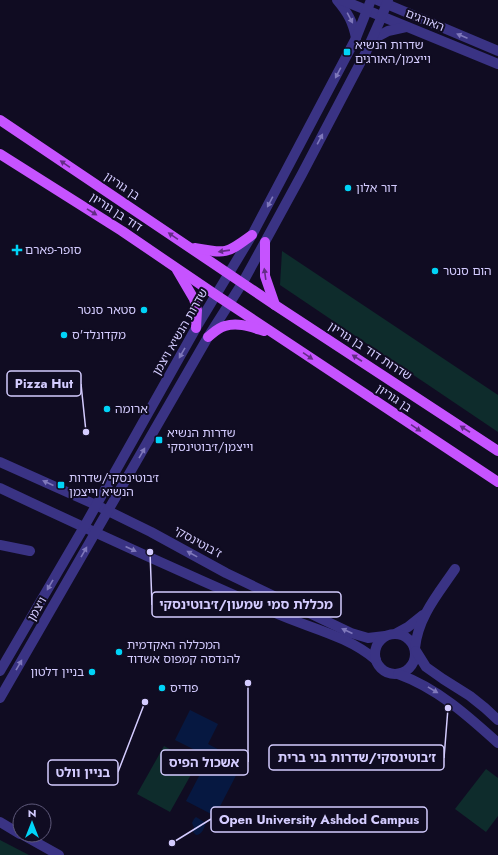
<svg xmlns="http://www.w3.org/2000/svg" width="498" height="855" font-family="Jost,'Noto Sans Hebrew',sans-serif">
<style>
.green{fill:#0e2c2c}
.water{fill:#061841}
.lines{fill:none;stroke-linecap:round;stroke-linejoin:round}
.minor{stroke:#3a3384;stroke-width:10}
.major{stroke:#c653ff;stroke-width:10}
.oneway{fill:#7f78bb}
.oneway2{fill:#622c85}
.poi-dot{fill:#00d4f7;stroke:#100c22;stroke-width:1.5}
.labels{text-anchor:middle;stroke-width:4;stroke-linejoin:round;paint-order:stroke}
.street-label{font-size:12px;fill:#d4ccff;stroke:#100c22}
.poi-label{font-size:12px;fill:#d4ccff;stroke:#100c22;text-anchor:start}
.leader{fill:none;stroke:#d4ccff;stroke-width:1.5}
.callout-dot{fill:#d4ccff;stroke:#100c22;stroke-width:1.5}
.callout{fill:#100c22;stroke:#d4ccff;stroke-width:1.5}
.callout-label{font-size:13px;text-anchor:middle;font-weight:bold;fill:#d4ccff}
</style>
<rect width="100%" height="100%" fill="#100c22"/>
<g class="green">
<path d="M 282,251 L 498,395 L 498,432 L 280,285 Z"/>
<path d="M 164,746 L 197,764 L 170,812 L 137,794 Z"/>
<path d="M 486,769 L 498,778 L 498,816 L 486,832 L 455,809 Z"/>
<path d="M 0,840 L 29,855 L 0,855 Z"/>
</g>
<g class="water">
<path d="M 190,710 L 218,724 L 208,744 L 243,762 L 215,816 L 186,801 L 209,757 L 175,740 Z"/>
<path d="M 196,817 L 206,823 C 204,828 202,835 196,835 L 193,832 L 194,827 L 192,823 L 194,819 Z"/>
</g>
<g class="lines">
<g class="minor">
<path d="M 337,0 C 348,13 353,22 356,38"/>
<path d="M 342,0 L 498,64"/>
<path d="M 377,0 L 498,51"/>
<path d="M 373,39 L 388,31 L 406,27"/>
<path d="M 0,462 L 96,505 L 151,532 L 226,573 L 351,633 L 368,638 L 385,636"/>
<path d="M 0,488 C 91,531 181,572 273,612 C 308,628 347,635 376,660"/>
<path d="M 0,545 L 30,551"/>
<path d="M 397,633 L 408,627 L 423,615"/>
<circle cx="395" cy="654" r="20"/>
<path d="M 415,648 C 418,617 438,594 455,569"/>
<path d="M 416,651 L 426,667 L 443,679 L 470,696 L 485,708 L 498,720"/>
<path d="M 0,671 L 84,527 L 196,328 L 252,235 L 356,38 L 371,0"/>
<path d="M 398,674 C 437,688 467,715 498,743"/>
<path d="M 0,698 L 208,337 L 243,282 L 302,174 L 366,52 L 382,16 L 388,0"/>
<path d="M 0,822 L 20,834"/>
<path d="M 23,835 L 59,855"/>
</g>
<g class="major">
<path d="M 0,120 L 275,305 L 498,451"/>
<path d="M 0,154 L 122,231 L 216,295 L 498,482"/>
<path d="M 265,242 L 265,276 L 275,305"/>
<path d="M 195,248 C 227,254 226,254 252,235"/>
<path d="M 177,270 L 194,299 L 197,310 L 196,328"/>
<path d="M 208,337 C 213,333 219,327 225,326 C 238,322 251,327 264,331"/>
</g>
</g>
<defs><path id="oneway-solid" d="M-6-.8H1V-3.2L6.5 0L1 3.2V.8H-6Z"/></defs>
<g class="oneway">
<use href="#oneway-solid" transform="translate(350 18) rotate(62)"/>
<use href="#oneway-solid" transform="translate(462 36) rotate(-157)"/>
<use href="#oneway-solid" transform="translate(338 73) rotate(118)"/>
<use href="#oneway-solid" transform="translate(320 139) rotate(-62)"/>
<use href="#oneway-solid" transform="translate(270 202) rotate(118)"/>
<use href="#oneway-solid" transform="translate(182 353) rotate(120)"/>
<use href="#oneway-solid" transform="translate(142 453) rotate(-60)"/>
<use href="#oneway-solid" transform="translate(48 483) rotate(-156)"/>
<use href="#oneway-solid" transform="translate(131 549) rotate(25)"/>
<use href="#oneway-solid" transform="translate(84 552) rotate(-60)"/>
<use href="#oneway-solid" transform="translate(192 554) rotate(-151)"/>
<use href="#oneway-solid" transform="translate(50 585) rotate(120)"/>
<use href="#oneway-solid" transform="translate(347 631) rotate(-156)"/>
<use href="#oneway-solid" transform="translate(19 665) rotate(-60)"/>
<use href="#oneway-solid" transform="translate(433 690) rotate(31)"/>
</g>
<g class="oneway2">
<use href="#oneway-solid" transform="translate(65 164) rotate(-146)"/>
<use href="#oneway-solid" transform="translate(92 212) rotate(32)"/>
<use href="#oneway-solid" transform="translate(173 236) rotate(-146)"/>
<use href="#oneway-solid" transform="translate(224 251) rotate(172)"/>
<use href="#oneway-solid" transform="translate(265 274) rotate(-98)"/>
<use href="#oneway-solid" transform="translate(308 356) rotate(34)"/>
<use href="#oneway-solid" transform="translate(357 358) rotate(-147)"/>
<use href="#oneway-solid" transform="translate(416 428) rotate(34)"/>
<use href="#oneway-solid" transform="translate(465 429) rotate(-147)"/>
</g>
<g class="poi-dot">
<rect x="343" y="48" width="8" height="8" rx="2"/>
<circle cx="348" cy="188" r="4"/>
<path d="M15 244h4v4h4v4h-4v4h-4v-4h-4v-4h4z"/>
<circle cx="435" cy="271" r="4"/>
<circle cx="144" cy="310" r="4"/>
<circle cx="64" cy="335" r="4"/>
<circle cx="107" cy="409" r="4"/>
<rect x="155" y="436" width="8" height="8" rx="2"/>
<rect x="57" y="481" width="8" height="8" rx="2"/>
<circle cx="119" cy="652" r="4"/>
<circle cx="92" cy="672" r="4"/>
<circle cx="162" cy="688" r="4"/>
</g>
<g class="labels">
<g class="street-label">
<text transform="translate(425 20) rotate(22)" y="4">האורגים</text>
<text transform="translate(122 186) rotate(34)" y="4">בן גוריון</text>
<text transform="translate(116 212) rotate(33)" y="4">דוד בן גוריון</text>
<text transform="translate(180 332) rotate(-60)" y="4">שדרות הנשיא ויצמן</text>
<text transform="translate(370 351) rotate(33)" y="4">שדרות דוד בן גוריון</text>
<text transform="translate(394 398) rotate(34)" y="4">בן גוריון</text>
<text transform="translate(198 542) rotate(29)" y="4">ז'בוטינסקי</text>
<text transform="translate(37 609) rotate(-60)" y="4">ויצמן</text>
</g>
<g class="poi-label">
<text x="355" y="49">שדרות הנשיא<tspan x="355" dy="14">וייצמן/האורגים</tspan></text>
<text x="356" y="192">דור אלון</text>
<text x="25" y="254">סופר-פארם</text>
<text x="443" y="275">הום סנטר</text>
<text x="136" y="314" text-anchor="end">סטאר סנטר</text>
<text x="72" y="339">מקדונלד'ס</text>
<text x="115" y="413">ארומה</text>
<text x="167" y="437">שדרות הנשיא<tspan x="167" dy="14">וייצמן/ז׳בוטינסקי</tspan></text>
<text x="69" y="482">ז׳בוטינסקי/שדרות<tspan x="69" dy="14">הנשיא וייצמן</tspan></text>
<text x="127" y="649">המכללה האקדמית<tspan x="127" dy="14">להנדסה קמפוס אשדוד</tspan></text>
<text x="84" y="676" text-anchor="end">בניין דלטון</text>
<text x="170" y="692">פודיס</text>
</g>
</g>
<path class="leader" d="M86 432L81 384M150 552L152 605M448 708L444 758M248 683L248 762M145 702L118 772M172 843L211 819"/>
<g class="callout-dot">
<circle cx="86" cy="432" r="4"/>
<circle cx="150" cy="552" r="4"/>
<circle cx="448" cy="708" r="4"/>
<circle cx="248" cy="683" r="4"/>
<circle cx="145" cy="702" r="4"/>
<circle cx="172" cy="843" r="4"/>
</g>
<g class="callout">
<rect x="7" y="371" width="74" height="25" rx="4"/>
<rect x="152" y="592" width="189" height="25" rx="4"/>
<rect x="269" y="745" width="175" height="25" rx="4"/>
<rect x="161" y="750" width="87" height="25" rx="4"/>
<rect x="48" y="760" width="70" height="25" rx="4"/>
<rect x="211" y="807" width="216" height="25" rx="4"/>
</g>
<g class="callout-label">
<text x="44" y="388">Pizza Hut</text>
<text x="246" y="609">מכללת סמי שמעון/ז׳בוטינסקי</text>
<text x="357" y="762">ז׳בוטינסקי/שדרות בני ברית</text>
<text x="204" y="767">אשכול הפיס</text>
<text x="83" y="777">בניין וולט</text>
<text x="319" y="824">Open University Ashdod Campus</text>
</g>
<g transform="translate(32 823)"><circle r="19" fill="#100c22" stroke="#5e597a"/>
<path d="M0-3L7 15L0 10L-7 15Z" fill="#00d4f7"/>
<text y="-6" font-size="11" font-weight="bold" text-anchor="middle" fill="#d4ccff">N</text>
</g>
</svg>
